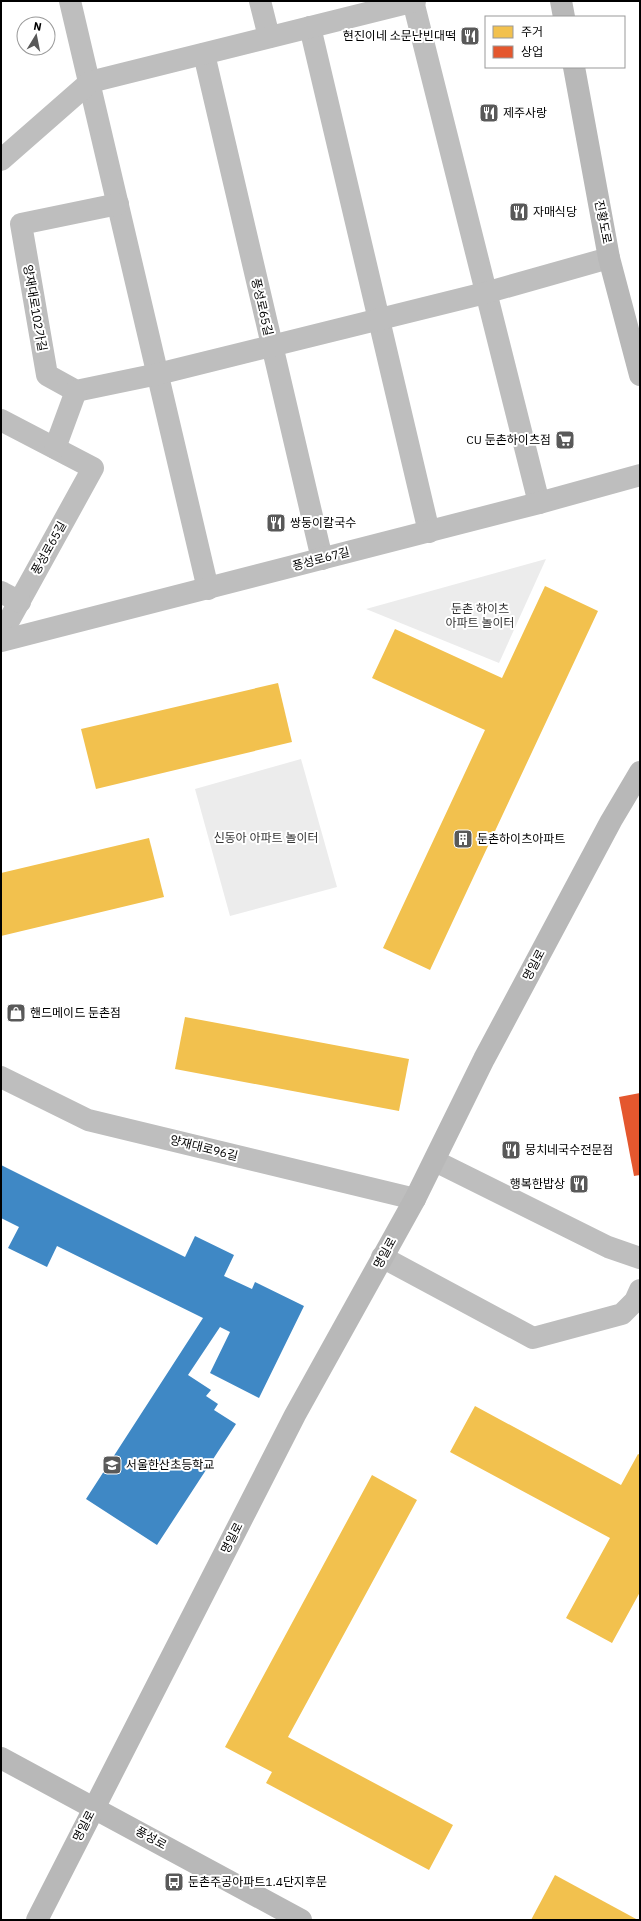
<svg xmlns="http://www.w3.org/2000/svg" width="641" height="1921" font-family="'IBM Plex Sans','Noto Sans KR',sans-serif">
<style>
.green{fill:#ececec}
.homes{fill:#f2c14e}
.shops{fill:#e4572e}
.schools{fill:#3f88c5}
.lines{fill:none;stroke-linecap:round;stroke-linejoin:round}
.street{stroke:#bebebe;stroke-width:22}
.secondary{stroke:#b8b8b8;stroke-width:22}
.labels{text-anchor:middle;stroke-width:4;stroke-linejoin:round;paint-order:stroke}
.poi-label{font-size:12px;fill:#000;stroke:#fff;text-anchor:start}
.street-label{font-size:12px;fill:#000;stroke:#fff}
.park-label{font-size:12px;fill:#333;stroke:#fff}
</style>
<rect width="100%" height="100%" fill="#fff"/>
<g class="green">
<path d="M 546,559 L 499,663 L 366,609 Z"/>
<path d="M 301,759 L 337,887 L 230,916 L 195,789 Z"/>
</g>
<g class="homes">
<path d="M 545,586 L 598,611 L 430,970 L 383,948 L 485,730 L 372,678 L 395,629 L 502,678 Z"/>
<path d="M 278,683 L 292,742 L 96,789 L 81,729 Z"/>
<path d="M 149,838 L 164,897 L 1,936 L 1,873 Z"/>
<path d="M 185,1017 L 409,1059 L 399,1111 L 175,1069 Z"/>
<path d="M 475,1406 L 621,1485 L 638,1454 L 640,1455 L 640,1592 L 612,1643 L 566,1618 L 610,1538 L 450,1452 Z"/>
<path d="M 372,1475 L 417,1500 L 288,1737 L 453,1825 L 429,1870 L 266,1783 L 272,1772 L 225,1747 Z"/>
<path d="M 555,1875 L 638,1920 L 531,1920 Z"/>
</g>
<path class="shops" d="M 640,1093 L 640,1175 L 634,1176 L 619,1097 Z"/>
<path class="schools" d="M 1,1165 L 185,1257 L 195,1236 L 234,1255 L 224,1276 L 252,1289 L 255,1282 L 304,1306 L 259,1398 L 210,1373 L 230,1332 L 220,1327 L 188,1375 L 211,1390 L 206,1396 L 218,1404 L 214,1410 L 236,1424 L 157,1545 L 86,1499 L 203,1318 L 57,1246 L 47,1267 L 8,1248 L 19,1227 L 1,1218 Z"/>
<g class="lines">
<g class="street">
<path d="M 70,1 L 208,589"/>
<path d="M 260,1 L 269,37"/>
<path d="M 413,1 L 539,503"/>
<path d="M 310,27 L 429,532"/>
<path d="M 204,54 L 322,559"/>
<path d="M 1,160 L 90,82 L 415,1"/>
<path d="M 118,204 L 21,224 L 47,375 L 76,391 L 158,374 L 485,293 L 609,258"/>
<path d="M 1,420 L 93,468 L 1,635"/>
<path d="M 55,448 L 76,391"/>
<path d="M 1,592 L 20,602"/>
<path d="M 1,641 L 539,503 L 640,475"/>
<path d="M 1,1077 L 88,1120 L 415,1199"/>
<path d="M 435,1161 L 608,1247 L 640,1258"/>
<path d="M 382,1257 L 533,1338 L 622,1314 L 635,1301 L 640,1290"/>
</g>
<g class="secondary">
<path d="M 561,1 L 564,17"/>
<path d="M 574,67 L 609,258 L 640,375"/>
<path d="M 1,1758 L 301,1920"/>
<path d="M 37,1920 L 295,1415 L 415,1199 L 484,1059 L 611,821 L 640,772"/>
</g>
</g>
<defs>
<symbol id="restaurant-square" viewBox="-11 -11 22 22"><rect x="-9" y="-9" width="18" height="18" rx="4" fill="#595959" stroke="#fff"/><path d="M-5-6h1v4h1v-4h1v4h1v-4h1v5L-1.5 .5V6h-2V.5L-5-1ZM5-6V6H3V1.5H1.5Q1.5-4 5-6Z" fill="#fff"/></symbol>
<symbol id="supermarket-square" viewBox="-11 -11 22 22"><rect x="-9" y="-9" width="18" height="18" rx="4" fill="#595959" stroke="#fff"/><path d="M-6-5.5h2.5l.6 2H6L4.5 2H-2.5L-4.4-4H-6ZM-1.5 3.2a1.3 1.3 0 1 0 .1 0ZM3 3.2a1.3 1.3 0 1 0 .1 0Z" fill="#fff"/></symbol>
<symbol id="building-square" viewBox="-11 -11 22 22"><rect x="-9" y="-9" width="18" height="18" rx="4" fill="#595959" stroke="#fff"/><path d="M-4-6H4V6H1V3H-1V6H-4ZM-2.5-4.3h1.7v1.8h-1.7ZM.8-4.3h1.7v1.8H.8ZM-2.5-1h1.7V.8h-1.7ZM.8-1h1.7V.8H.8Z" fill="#fff"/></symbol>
<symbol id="shop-square" viewBox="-11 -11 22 22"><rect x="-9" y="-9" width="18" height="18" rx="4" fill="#595959" stroke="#fff"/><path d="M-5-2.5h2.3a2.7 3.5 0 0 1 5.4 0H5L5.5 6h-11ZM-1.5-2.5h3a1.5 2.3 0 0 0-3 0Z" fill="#fff"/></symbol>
<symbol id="school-square" viewBox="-11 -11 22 22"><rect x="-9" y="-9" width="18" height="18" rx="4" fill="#595959" stroke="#fff"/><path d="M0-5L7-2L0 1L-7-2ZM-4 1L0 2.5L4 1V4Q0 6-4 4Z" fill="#fff"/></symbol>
<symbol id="bus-square" viewBox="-11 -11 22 22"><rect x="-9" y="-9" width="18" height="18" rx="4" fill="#595959" stroke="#fff"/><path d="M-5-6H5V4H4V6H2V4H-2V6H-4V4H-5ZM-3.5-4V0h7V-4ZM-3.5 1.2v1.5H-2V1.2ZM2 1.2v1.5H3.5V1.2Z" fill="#fff"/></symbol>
</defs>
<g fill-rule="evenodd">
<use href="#restaurant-square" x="459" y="25" width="22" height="22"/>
<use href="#restaurant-square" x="478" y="102" width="22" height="22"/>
<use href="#restaurant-square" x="508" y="201" width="22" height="22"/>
<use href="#supermarket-square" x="554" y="429" width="22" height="22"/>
<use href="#restaurant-square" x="265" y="512" width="22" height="22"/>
<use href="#building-square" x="452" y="828" width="22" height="22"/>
<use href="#shop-square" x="5" y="1002" width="22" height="22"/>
<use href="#restaurant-square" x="500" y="1139" width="22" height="22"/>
<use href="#restaurant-square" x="568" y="1173" width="22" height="22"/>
<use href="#school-square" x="101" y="1454" width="22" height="22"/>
<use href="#bus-square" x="163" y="1871" width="22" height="22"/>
</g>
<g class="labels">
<g class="poi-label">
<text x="456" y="40" text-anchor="end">현진이네 소문난빈대떡</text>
<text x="503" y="117">제주사랑</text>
<text x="533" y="216">자매식당</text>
<text x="551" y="444" text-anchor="end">CU 둔촌하이츠점</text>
<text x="290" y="527">쌍둥이칼국수</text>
<text x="477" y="843">둔촌하이츠아파트</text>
<text x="30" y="1017">핸드메이드 둔촌점</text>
<text x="525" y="1154">뭉치네국수전문점</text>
<text x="565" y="1188" text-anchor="end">행복한밥상</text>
<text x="126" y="1469">서울한산초등학교</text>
<text x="188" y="1886">둔촌주공아파트1.4단지후문</text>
</g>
<g class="street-label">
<text transform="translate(603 222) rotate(79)" y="4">진황도로</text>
<text transform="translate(262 307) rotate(77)" y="4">풍성로65길</text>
<text transform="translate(35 308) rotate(80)" y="4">양재대로102가길</text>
<text transform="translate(49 548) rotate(-61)" y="4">풍성로65길</text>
<text transform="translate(321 559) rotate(-15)" y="4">풍성로67길</text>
<text transform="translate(534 965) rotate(-62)" y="4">명일로</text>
<text transform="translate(204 1148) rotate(14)" y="4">양재대로96길</text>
<text transform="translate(385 1253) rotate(-61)" y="4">명일로</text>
<text transform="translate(232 1538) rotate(-63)" y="4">명일로</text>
<text transform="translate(84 1826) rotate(-63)" y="4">명일로</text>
<text transform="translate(151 1838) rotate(29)" y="4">풍성로</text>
</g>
<g class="park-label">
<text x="480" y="613">둔촌 하이츠<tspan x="480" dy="14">아파트 놀이터</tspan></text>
<text x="266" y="842">신동아 아파트 놀이터</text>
</g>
</g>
<rect width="641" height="1921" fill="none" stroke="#000000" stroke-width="4"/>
<rect x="485" y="16" width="140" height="52" fill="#ffffff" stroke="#999999"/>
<rect x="493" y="26" width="20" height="12" fill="#f2c14e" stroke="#999999"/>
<text x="521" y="36" font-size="12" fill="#000000">주거</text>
<rect x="493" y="46" width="20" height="12" fill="#e4572e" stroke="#999999"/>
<text x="521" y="56" font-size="12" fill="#000000">상업</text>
<g transform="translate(36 36) rotate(10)"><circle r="19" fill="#ffffff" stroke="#999999"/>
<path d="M0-3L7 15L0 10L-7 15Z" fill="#595959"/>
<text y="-6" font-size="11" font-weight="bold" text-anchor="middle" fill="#000000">N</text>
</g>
</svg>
